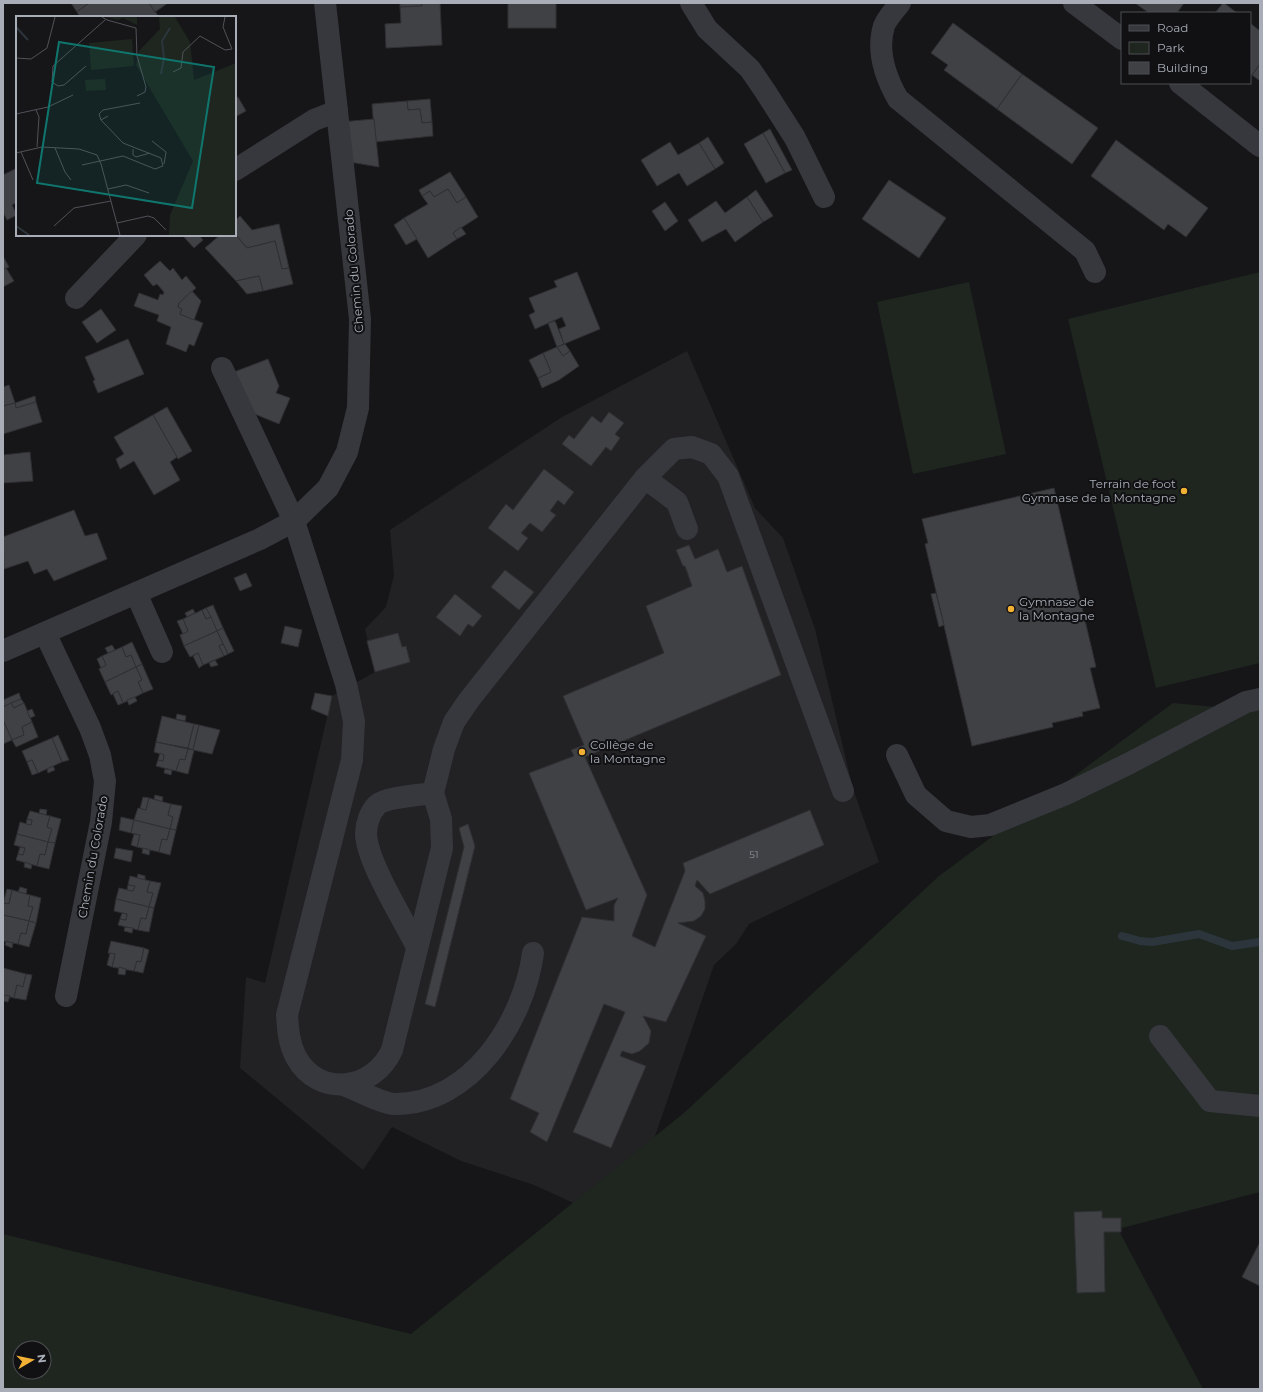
<svg xmlns="http://www.w3.org/2000/svg" width="1263" height="1392" font-family="Montserrat,sans-serif">
<style>
.built{fill:#222225}
.green{fill:#1e261f;fill-rule:evenodd}
.lines{fill:none;stroke-linecap:round;stroke-linejoin:round}
.stream{stroke:#2c353c;stroke-width:8}
.building{fill:#404145;stroke:#303034}
.minor{stroke:#37383d;stroke-width:22}
.poi-dot{fill:#f2b134;stroke:#111113;stroke-width:1.5}
.labels{text-anchor:middle;stroke-width:4;stroke-linejoin:round;paint-order:stroke}
.number-label{font-size:10px;fill:#8e929b}
.street-label{font-size:12px;fill:#a8adb8;stroke:#111113}
.poi-label{font-size:12px;fill:#a8adb8;stroke:#111113;text-anchor:start}
.inset-river{fill:none;stroke:#2c353c;stroke-width:2}
.inset-road{fill:none;stroke:#505258;stroke-width:1}
.view{fill:#0f766e;fill-opacity:0.15;stroke:#0f766e;stroke-width:2}
.inset-edge{fill:none;stroke:#a8adb8;stroke-width:2}
</style>
<rect width="100%" height="100%" fill="#161618"/>
<path class="built" d="M 687,351 L 755,508 L 783,538 L 815,629 L 853,789 L 879,862 L 749,924 L 736,944 L 714,965 L 624,1226 L 534,1185 L 461,1161 L 392,1127 L 363,1170 L 240,1068 L 246,977 L 265,983 L 332,696 L 375,672 L 365,629 L 386,607 L 394,575 L 390,530 L 562,417 Z"/>
<g class="green">
<path d="M 1260,272 L 1260,663 L 1156,688 L 1068,319 Z"/>
<path d="M 969,282 L 1006,454 L 913,474 L 877,302 Z"/>
<path d="M 1173,703 L 1260,711 L 1260,1192 L 1118,1229 L 1203,1389 L 3,1389 L 3,1234 L 411,1334 L 685,1112 L 939,876 ZM 20,1348 L 44,1348 L 44,1372 L 20,1372 Z"/>
</g>
<g class="lines">
<path class="stream" d="M 1122,936 L 1140,941 L 1152,942 L 1199,934 L 1232,946 L 1260,942"/>
</g>
<g class="building">
<path d="M 71,3 L 89,3 L 77,12 Z"/>
<path d="M 89,3 L 149,3 L 159,17 L 80,17 L 77,12 Z"/>
<path d="M 149,3 L 168,3 L 155,12 Z"/>
<path d="M 400,3 L 422,3 L 422,6 L 400,7 Z"/>
<path d="M 422,3 L 440,3 L 442,45 L 386,48 L 385,24 L 401,23 L 400,7 L 422,6 Z"/>
<rect x="508" y="3" width="48" height="25"/>
<path d="M 1135,3 L 1184,3 L 1177,13 L 1149,13 Z"/>
<path d="M 1223,3 L 1224,3 L 1237,13 L 1215,13 Z"/>
<path d="M 953,23 L 1022,74 L 997,109 L 944,70 L 948,65 L 931,53 Z"/>
<path d="M 1250,23 L 1260,31 L 1260,64 L 1252,75 L 1250,73 Z"/>
<path d="M 1260,64 L 1260,81 L 1252,75 Z"/>
<path d="M 1022,74 L 1098,128 L 1072,164 L 997,109 Z"/>
<path d="M 238,97 L 246,111 L 235,117 L 235,98 Z"/>
<path d="M 430,99 L 432,122 L 422,123 L 420,109 L 408,110 L 407,101 Z"/>
<path d="M 407,101 L 408,110 L 420,109 L 422,123 L 432,122 L 433,136 L 375,142 L 372,104 Z"/>
<path d="M 374,119 L 379,167 L 344,161 L 341,122 Z"/>
<path d="M 770,129 L 792,170 L 785,173 L 763,133 Z"/>
<path d="M 763,133 L 785,173 L 766,183 L 744,144 Z"/>
<path d="M 708,137 L 724,163 L 715,169 L 699,143 Z"/>
<path d="M 1116,140 L 1208,208 L 1186,237 L 1168,224 L 1164,230 L 1091,176 Z"/>
<path d="M 670,142 L 678,155 L 699,143 L 715,169 L 687,186 L 679,173 L 657,186 L 641,160 Z"/>
<path d="M 17,168 L 17,202 L 12,205 L 17,215 L 7,220 L 3,212 L 3,175 Z"/>
<path d="M 450,172 L 466,197 L 457,203 L 448,189 L 434,197 L 430,191 L 422,196 L 419,190 Z"/>
<path d="M 889,180 L 946,218 L 919,258 L 862,219 Z"/>
<path d="M 448,189 L 457,203 L 466,197 L 478,217 L 453,233 L 457,239 L 428,258 L 404,218 L 428,204 L 422,196 L 430,191 L 434,197 Z"/>
<path d="M 756,190 L 773,216 L 763,222 L 747,197 Z"/>
<path d="M 747,197 L 763,222 L 735,242 L 726,229 L 702,242 L 688,220 L 716,201 L 725,213 Z"/>
<path d="M 665,202 L 678,221 L 665,231 L 652,211 Z"/>
<path d="M 240,216 L 252,230 L 279,224 L 289,268 L 282,269 L 275,241 L 247,248 L 235,234 L 235,221 Z"/>
<path d="M 404,218 L 417,239 L 406,245 L 394,225 Z"/>
<path d="M 461,227 L 466,234 L 457,239 L 453,233 Z"/>
<path d="M 235,234 L 247,248 L 275,241 L 282,269 L 289,268 L 293,284 L 263,291 L 259,276 L 236,281 L 205,248 L 220,235 Z"/>
<path d="M 184,235 L 199,235 L 203,240 L 194,248 L 183,236 Z"/>
<path d="M 3,256 L 9,267 L 3,270 Z"/>
<path d="M 160,261 L 170,271 L 173,268 L 182,280 L 186,276 L 196,288 L 179,303 L 178,307 L 182,309 L 180,314 L 203,323 L 194,346 L 189,344 L 186,352 L 166,344 L 171,327 L 157,321 L 159,315 L 134,306 L 139,293 L 158,300 L 160,294 L 163,295 L 164,292 L 157,284 L 153,286 L 144,275 Z"/>
<path d="M 6,268 L 14,281 L 3,287 L 3,270 Z"/>
<path d="M 577,272 L 600,329 L 564,344 L 559,329 L 566,326 L 562,317 L 535,329 L 529,315 L 535,312 L 529,298 L 557,287 L 554,281 Z"/>
<path d="M 259,276 L 263,291 L 247,294 L 236,281 Z"/>
<path d="M 192,291 L 201,301 L 194,320 L 180,314 L 182,309 L 178,307 L 179,303 Z"/>
<path d="M 101,309 L 116,330 L 97,343 L 82,322 Z"/>
<path d="M 555,321 L 564,344 L 557,347 L 548,323 Z"/>
<path d="M 128,339 L 144,374 L 98,393 L 93,381 L 95,380 L 85,357 Z"/>
<path d="M 565,344 L 570,351 L 563,356 L 557,347 Z"/>
<path d="M 557,347 L 563,356 L 570,351 L 579,366 L 559,380 L 542,388 L 538,378 L 551,372 L 543,353 Z"/>
<path d="M 543,353 L 551,372 L 538,378 L 529,360 Z"/>
<path d="M 268,359 L 279,386 L 276,393 L 290,398 L 279,424 L 250,412 L 234,372 Z"/>
<path d="M 9,385 L 15,403 L 3,406 L 3,387 Z"/>
<path d="M 35,396 L 36,402 L 16,408 L 15,403 Z"/>
<path d="M 36,402 L 42,422 L 3,434 L 3,406 L 15,403 L 16,408 Z"/>
<path d="M 167,407 L 192,451 L 178,459 L 153,415 Z"/>
<path d="M 609,412 L 624,423 L 615,434 L 620,438 L 611,451 L 606,447 L 591,466 L 562,444 L 569,435 L 574,439 L 592,416 L 601,423 Z"/>
<path d="M 153,415 L 177,457 L 170,462 L 180,480 L 154,495 L 134,461 L 120,469 L 116,459 L 124,454 L 114,437 Z"/>
<path d="M 30,452 L 33,481 L 3,483 L 3,455 Z"/>
<path d="M 544,469 L 574,492 L 564,505 L 558,500 L 550,511 L 556,515 L 542,532 L 530,523 L 521,533 L 528,538 L 518,551 L 488,528 L 506,504 L 513,510 Z"/>
<path d="M 1054,488 L 1096,667 L 1090,668 L 1100,708 L 1082,712 L 1083,716 L 1052,723 L 1053,727 L 972,746 L 925,544 L 928,543 L 922,519 Z"/>
<path d="M 74,510 L 85,536 L 97,533 L 107,559 L 54,581 L 47,569 L 34,574 L 28,561 L 4,569 L 3,537 Z"/>
<path d="M 689,545 L 695,559 L 718,549 L 727,572 L 742,566 L 781,675 L 585,757 L 647,895 L 632,936 L 655,947 L 685,871 L 683,863 L 810,810 L 824,845 L 710,894 L 697,880 L 695,886 L 703,893 L 705,901 L 705,909 L 701,916 L 694,921 L 678,923 L 706,936 L 666,1022 L 643,1016 L 651,1031 L 649,1043 L 640,1051 L 632,1054 L 622,1051 L 620,1056 L 646,1066 L 611,1148 L 573,1132 L 625,1012 L 604,1004 L 547,1142 L 530,1132 L 539,1113 L 510,1099 L 582,917 L 614,921 L 614,905 L 618,898 L 586,910 L 529,773 L 574,756 L 571,750 L 584,745 L 563,696 L 664,653 L 646,606 L 692,586 L 685,566 L 683,566 L 676,550 Z"/>
<path d="M 505,570 L 534,592 L 519,610 L 491,587 Z"/>
<path d="M 246,573 L 252,586 L 240,591 L 234,578 Z"/>
<path d="M 936,593 L 944,625 L 939,627 L 931,594 Z"/>
<path d="M 455,594 L 482,616 L 473,627 L 468,624 L 460,636 L 436,617 Z"/>
<path d="M 213,605 L 223,628 L 217,631 L 206,608 Z"/>
<path d="M 206,608 L 211,617 L 206,619 L 202,610 Z"/>
<path d="M 193,609 L 195,613 L 187,617 L 185,613 Z"/>
<path d="M 202,610 L 206,619 L 211,617 L 217,631 L 184,646 L 180,635 L 188,631 L 183,619 Z"/>
<path d="M 183,619 L 188,631 L 183,634 L 177,621 Z"/>
<path d="M 285,626 L 302,630 L 298,647 L 281,643 Z"/>
<path d="M 223,628 L 234,651 L 228,654 L 217,631 Z"/>
<path d="M 217,631 L 223,644 L 219,646 L 224,656 L 203,665 L 198,653 L 190,657 L 184,646 Z"/>
<path d="M 398,633 L 402,647 L 406,646 L 410,662 L 375,672 L 367,641 Z"/>
<path d="M 132,642 L 142,664 L 136,667 L 131,655 L 126,657 L 122,647 Z"/>
<path d="M 223,644 L 228,654 L 224,656 L 219,646 Z"/>
<path d="M 112,645 L 115,650 L 108,653 L 105,648 Z"/>
<path d="M 122,647 L 126,657 L 131,655 L 136,667 L 105,682 L 99,669 L 106,665 L 102,656 Z"/>
<path d="M 198,653 L 203,665 L 199,668 L 193,656 Z"/>
<path d="M 102,656 L 106,665 L 101,668 L 97,659 Z"/>
<path d="M 215,660 L 218,665 L 211,667 L 209,663 Z"/>
<path d="M 142,664 L 153,689 L 143,693 L 138,682 L 142,680 L 136,667 Z"/>
<path d="M 136,667 L 142,680 L 138,682 L 143,693 L 123,703 L 118,691 L 111,695 L 105,682 Z"/>
<path d="M 118,691 L 123,703 L 118,705 L 113,694 Z"/>
<path d="M 19,693 L 21,699 L 3,707 L 3,700 Z"/>
<path d="M 315,693 L 332,696 L 328,716 L 311,709 Z"/>
<path d="M 135,697 L 137,701 L 129,705 L 127,700 Z"/>
<path d="M 21,699 L 24,703 L 14,708 L 11,703 Z"/>
<path d="M 11,703 L 14,708 L 24,703 L 32,722 L 22,727 L 24,735 L 12,740 L 3,720 L 3,707 Z"/>
<path d="M 32,709 L 35,716 L 30,718 L 27,711 Z"/>
<path d="M 177,714 L 186,716 L 185,721 L 176,719 Z"/>
<path d="M 162,716 L 194,724 L 188,748 L 156,742 Z"/>
<path d="M 3,720 L 12,740 L 3,744 Z"/>
<path d="M 32,722 L 38,737 L 16,747 L 12,740 L 24,735 L 22,727 Z"/>
<path d="M 194,724 L 199,725 L 193,750 L 188,748 Z"/>
<path d="M 199,725 L 220,730 L 212,754 L 193,750 Z"/>
<path d="M 58,735 L 69,760 L 62,762 L 52,738 Z"/>
<path d="M 52,738 L 62,762 L 38,773 L 32,760 L 27,762 L 22,751 Z"/>
<path d="M 156,742 L 188,749 L 185,760 L 180,759 L 176,771 L 156,766 L 158,760 L 163,761 L 164,755 L 154,752 Z"/>
<path d="M 188,749 L 194,750 L 188,774 L 176,771 L 180,759 L 185,760 Z"/>
<path d="M 160,753 L 164,755 L 163,761 L 158,760 Z"/>
<path d="M 32,760 L 38,773 L 32,775 L 27,762 Z"/>
<path d="M 53,766 L 55,770 L 48,773 L 47,769 Z"/>
<path d="M 165,769 L 172,770 L 171,775 L 164,773 Z"/>
<path d="M 155,795 L 163,797 L 162,802 L 154,799 Z"/>
<path d="M 143,797 L 149,798 L 146,810 L 140,809 Z"/>
<path d="M 149,798 L 171,804 L 168,815 L 173,817 L 170,829 L 134,820 L 138,808 L 146,810 Z"/>
<path d="M 171,804 L 182,806 L 176,830 L 170,829 L 173,817 L 168,815 Z"/>
<path d="M 40,809 L 47,810 L 46,815 L 39,813 Z"/>
<path d="M 30,811 L 50,816 L 47,827 L 52,829 L 48,842 L 17,834 L 20,822 L 31,825 L 32,820 L 27,819 Z"/>
<path d="M 50,816 L 61,819 L 55,843 L 48,842 L 52,829 L 47,827 Z"/>
<path d="M 121,817 L 134,820 L 131,833 L 119,830 Z"/>
<path d="M 27,819 L 32,820 L 31,825 L 26,824 Z"/>
<path d="M 134,820 L 170,829 L 167,840 L 162,839 L 159,852 L 137,847 L 140,835 L 131,833 Z"/>
<path d="M 468,824 L 475,846 L 435,1007 L 425,1004 L 464,847 L 459,828 Z"/>
<path d="M 170,829 L 176,830 L 170,855 L 159,852 L 162,839 L 167,840 Z"/>
<path d="M 17,834 L 48,842 L 45,855 L 40,854 L 37,866 L 16,860 L 18,854 L 23,855 L 25,848 L 14,845 Z"/>
<path d="M 134,834 L 140,835 L 137,847 L 131,845 Z"/>
<path d="M 48,842 L 55,843 L 49,869 L 37,866 L 40,854 L 45,855 Z"/>
<path d="M 20,847 L 25,848 L 23,855 L 18,854 Z"/>
<path d="M 116,848 L 133,851 L 131,862 L 114,858 Z"/>
<path d="M 143,848 L 150,850 L 149,855 L 142,853 Z"/>
<path d="M 25,862 L 32,865 L 31,869 L 24,867 Z"/>
<path d="M 138,874 L 145,876 L 145,880 L 137,878 Z"/>
<path d="M 130,876 L 150,881 L 147,892 L 153,893 L 149,907 L 116,899 L 119,888 L 133,891 L 135,886 L 128,885 Z"/>
<path d="M 150,881 L 161,883 L 154,908 L 149,907 L 153,893 L 147,892 Z"/>
<path d="M 128,885 L 135,886 L 133,891 L 127,890 Z"/>
<path d="M 20,887 L 27,889 L 26,894 L 18,892 Z"/>
<path d="M 7,889 L 12,890 L 9,904 L 3,903 Z"/>
<path d="M 12,890 L 30,895 L 28,906 L 33,907 L 29,921 L 3,915 L 3,903 L 9,904 Z"/>
<path d="M 30,895 L 41,898 L 36,923 L 29,921 L 33,907 L 28,906 Z"/>
<path d="M 116,899 L 149,907 L 146,919 L 141,918 L 138,930 L 118,925 L 120,919 L 126,920 L 127,914 L 114,911 Z"/>
<path d="M 149,907 L 154,908 L 149,932 L 138,930 L 141,918 L 146,919 Z"/>
<path d="M 122,913 L 127,914 L 126,920 L 120,919 Z"/>
<path d="M 3,915 L 29,921 L 26,934 L 21,933 L 18,944 L 3,941 Z"/>
<path d="M 29,921 L 36,923 L 29,947 L 18,944 L 21,933 L 26,934 Z"/>
<path d="M 125,927 L 133,928 L 132,933 L 124,931 Z"/>
<path d="M 6,941 L 13,943 L 12,948 L 5,945 Z"/>
<path d="M 111,941 L 144,948 L 141,962 L 137,961 L 134,971 L 112,967 L 115,954 L 108,953 Z"/>
<path d="M 144,948 L 149,950 L 143,973 L 134,971 L 137,961 L 141,962 Z"/>
<path d="M 110,953 L 115,954 L 112,967 L 107,965 Z"/>
<path d="M 119,967 L 126,969 L 125,975 L 118,974 Z"/>
<path d="M 3,968 L 26,974 L 23,987 L 17,985 L 14,998 L 3,995 Z"/>
<path d="M 26,974 L 32,975 L 26,1000 L 14,998 L 17,985 L 23,987 Z"/>
<path d="M 3,995 L 10,996 L 8,1002 L 3,1001 Z"/>
<path d="M 1102,1211 L 1102,1218 L 1121,1218 L 1121,1232 L 1104,1232 L 1105,1292 L 1077,1293 L 1074,1212 Z"/>
<path d="M 1260,1242 L 1260,1286 L 1242,1277 Z"/>
</g>
<g class="lines">
<g class="minor">
<path d="M 691,3 L 707,29 L 750,69 L 765,91 L 795,138 L 824,197"/>
<path d="M 900,3 C 895,10 887,18 884,26 C 876,52 886,78 898,99 L 1085,251 L 1095,272"/>
<path d="M 1074,3 L 1122,39"/>
<path d="M 1180,83 L 1260,146"/>
<path d="M 235,170 L 314,120 L 337,111"/>
<path d="M 76,298 L 136,235"/>
<path d="M 222,368 L 294,521 L 346,684 L 354,721 L 352,760 L 287,1015 C 288,1030 289,1044 296,1057 C 319,1099 374,1090 392,1050 L 442,848 L 441,819 L 433,793 L 444,749 L 454,722 L 469,700 L 645,478 L 677,502 L 687,529"/>
<path d="M 645,478 L 674,449 L 692,447 L 711,454 L 728,476 L 843,791"/>
<path d="M 136,593 L 162,652"/>
<path d="M 45,633 L 90,728 L 100,755 L 105,781 L 101,822 L 66,996"/>
<path d="M 3,651 L 260,539 L 294,521 L 328,488 L 347,452 L 358,408 L 360,319 L 325,3"/>
<path d="M 897,755 L 916,795 L 946,821 L 971,827 L 990,825 L 1066,794 L 1128,764 L 1246,702 L 1260,699"/>
<path d="M 416,945 C 403,919 367,862 366,834 C 366,824 370,812 377,805 C 385,797 421,795 433,793"/>
<path d="M 1160,1036 L 1210,1101 L 1260,1106"/>
<path d="M 346,1086 C 357,1090 384,1104 394,1104 C 471,1105 524,1021 533,953"/>
</g>
</g>
<g class="poi-dot">
<circle cx="1184" cy="491" r="4"/>
<circle cx="1011" cy="609" r="4"/>
<circle cx="582" cy="752" r="4"/>
</g>
<g class="labels">
<g class="number-label">
<text x="754" y="858">51</text>
</g>
<g class="street-label">
<text transform="translate(354 271) rotate(-95)" y="4">Chemin du Colorado</text>
<text transform="translate(93 857) rotate(-80)" y="4">Chemin du Colorado</text>
</g>
<g class="poi-label">
<text x="1176" y="488" text-anchor="end">Terrain de foot<tspan x="1176" dy="14">Gymnase de la Montagne</tspan></text>
<text x="1019" y="606">Gymnase de<tspan x="1019" dy="14">la Montagne</tspan></text>
<text x="590" y="749">Collège de<tspan x="590" dy="14">la Montagne</tspan></text>
</g>
</g>
<g transform="translate(16 16)">
<rect width="220" height="220" fill="#161618"/>
<path d="M 89,1 L 121,1 L 121,9 L 107,2 L 102,4 ZM 143,1 L 159,1 L 174,26 L 178,64 L 220,47 L 220,219 L 153,219 L 154,199 L 177,145 L 120,49 L 123,35 L 144,13 ZM 116,23 L 118,50 L 75,54 L 73,27 ZM 89,63 L 90,74 L 70,75 L 69,64 Z" fill="#1e261f"/>
<path class="inset-river" d="M 0,11 L 12,24M 145,58 L 148,42 L 146,25 L 154,12M 0,210 L 13,219"/>
<path class="inset-road" d="M 86,1 L 91,4 L 120,12 L 121,40 L 130,71 L 129,76 L 121,80M 0,42 L 15,43 L 31,32 L 39,1M 70,50 L 48,69 L 42,70 L 36,66 L 37,50 L 89,4M 157,56 L 165,52 L 167,36 L 184,20 L 209,34 L 216,33 L 207,11 L 209,1M 20,94 L 23,101 L 21,131M 0,98 L 32,91 L 57,79M 85,104 L 83,98 L 87,94 L 124,87M 136,125 L 150,136 L 148,148M 39,132 L 49,156 L 55,164M 117,133 L 117,139 L 120,141 L 134,137M 5,136 L 17,164M 0,137 L 26,131 L 63,133 L 81,139 L 85,148 L 104,219M 66,149 L 107,140 L 139,153 L 147,150 L 145,142 L 107,127 L 85,104 L 92,100M 92,173 L 110,169 L 133,177M 101,207 L 132,200 L 138,202 L 150,214M 38,210 L 58,192 L 95,185"/>
<path class="view" d="M 43,26 L 198,51 L 176,192 L 21,167 Z"/>
<rect width="220" height="220" class="inset-edge"/>
</g>
<rect width="1263" height="1392" fill="none" stroke="#a8adb8" stroke-width="8"/>
<rect x="1121" y="12" width="130" height="72" fill="#111113" stroke="#4d4f55"/>
<rect x="1129" y="25" width="20" height="6" fill="#37383d" stroke="#4d4f55"/>
<text x="1157" y="32" font-size="12" fill="#a8adb8">Road</text>
<rect x="1129" y="42" width="20" height="12" fill="#1e261f" stroke="#4d4f55"/>
<text x="1157" y="52" font-size="12" fill="#a8adb8">Park</text>
<rect x="1129" y="62" width="20" height="12" fill="#404145" stroke="#4d4f55"/>
<text x="1157" y="72" font-size="12" fill="#a8adb8">Building</text>
<g transform="translate(32 1360) rotate(81)"><circle r="19" fill="#111113" stroke="#4d4f55"/>
<path d="M0-3L7 15L0 10L-7 15Z" fill="#f2b134"/>
<text y="-6" font-size="11" font-weight="bold" text-anchor="middle" fill="#a8adb8">N</text>
</g>
</svg>
